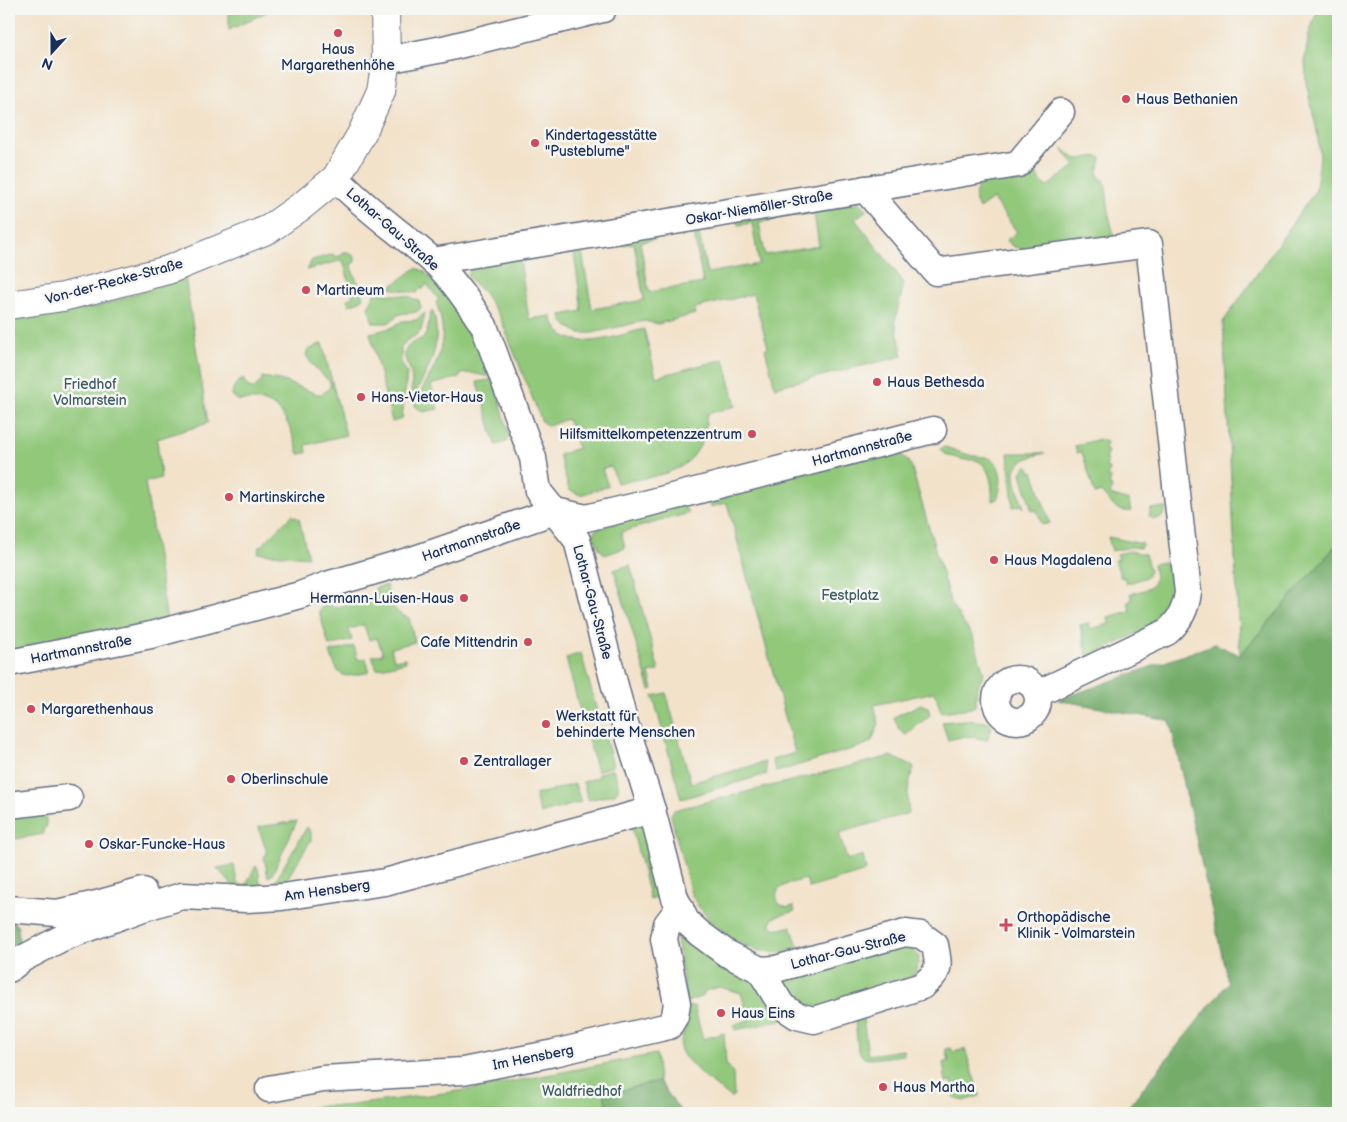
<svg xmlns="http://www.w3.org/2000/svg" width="1347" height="1122" font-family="'Balsamiq Sans',sans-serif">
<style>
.green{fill:#91c87a;stroke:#567c6c}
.forest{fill:#74ac6a;stroke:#486e64}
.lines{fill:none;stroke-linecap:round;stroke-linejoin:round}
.minor-casing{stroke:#666e84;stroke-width:29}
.tertiary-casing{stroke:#666e84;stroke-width:30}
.minor{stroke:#fff;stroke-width:26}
.tertiary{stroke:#fff;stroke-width:28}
.poi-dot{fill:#d1495b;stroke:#f6f6f2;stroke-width:2}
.labels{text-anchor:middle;stroke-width:5;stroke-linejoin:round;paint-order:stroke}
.poi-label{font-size:14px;fill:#1b2f5e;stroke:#f6f6f2;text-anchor:start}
.street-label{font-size:14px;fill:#1b2f5e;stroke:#f6f6f2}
.park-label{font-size:14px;fill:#3e5d66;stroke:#f6f6f2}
</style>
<rect width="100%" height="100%" fill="#f6f6f2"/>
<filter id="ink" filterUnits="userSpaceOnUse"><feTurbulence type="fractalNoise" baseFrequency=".02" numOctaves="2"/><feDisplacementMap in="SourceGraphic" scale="10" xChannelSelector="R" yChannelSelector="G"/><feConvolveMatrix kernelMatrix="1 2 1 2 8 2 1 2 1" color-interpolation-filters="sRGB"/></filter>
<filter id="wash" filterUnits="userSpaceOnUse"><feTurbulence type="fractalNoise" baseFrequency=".0096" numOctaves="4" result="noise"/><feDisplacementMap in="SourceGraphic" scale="20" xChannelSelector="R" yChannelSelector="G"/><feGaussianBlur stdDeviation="1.12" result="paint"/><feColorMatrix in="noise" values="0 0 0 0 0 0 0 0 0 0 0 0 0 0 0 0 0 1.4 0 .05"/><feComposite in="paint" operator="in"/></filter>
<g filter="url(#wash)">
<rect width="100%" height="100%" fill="#f2e2ca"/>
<g class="green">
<path d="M 229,9 L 273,9 L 229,30 Z"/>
<path d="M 1318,9 L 1338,9 L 1338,543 L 1240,655 L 1223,322 L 1316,190 L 1320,156 L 1317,131 L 1306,83 L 1305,58 L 1309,34 Z"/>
<path d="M 1062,148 C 1067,152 1074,159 1080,159 C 1088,159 1093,154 1101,158 L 1098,172 L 1099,177 L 1105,181 L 1110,220 L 1116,242 L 1023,249 C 1016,248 1011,247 1007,240 L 1017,232 L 993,199 L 979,209 C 971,194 977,183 991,176 L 1033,170 L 1046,187 L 1075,166 Z"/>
<path d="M 858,202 L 867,210 L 855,219 L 904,283 L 895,321 L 903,356 L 775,387 L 765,349 L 768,347 L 753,294 L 695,308 L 695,314 L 658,324 L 644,321 L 592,333 L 579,333 L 567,326 L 563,322 L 561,315 L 582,311 L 574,253 L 559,255 L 557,248 L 595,243 L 596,250 L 582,252 L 592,309 L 644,300 L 634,243 L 618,246 L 617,239 L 655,233 L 656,239 L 640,242 L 649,292 L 703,283 L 694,233 L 677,236 L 676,229 L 715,222 L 716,229 L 699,233 L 707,273 L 759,264 L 752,223 L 738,225 L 736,219 L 773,212 L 775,220 L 759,222 L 765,255 L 819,246 L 814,213 L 795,216 L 794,209 Z"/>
<path d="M 343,252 L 348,252 L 355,257 L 355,262 L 351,264 C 352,279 365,285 362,300 L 349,305 L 347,299 L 353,297 L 343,260 L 306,270 L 312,260 L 334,254 L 334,257 L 343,255 Z"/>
<path d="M 535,253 L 536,259 L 520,261 L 529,319 L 551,316 C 563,358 614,336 644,329 L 656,377 L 724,359 L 736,406 L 707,414 C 703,474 666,474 617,483 L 611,466 L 602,469 L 608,486 L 580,495 L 569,490 L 559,455 L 578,448 L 567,419 L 548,426 L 542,422 L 500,317 L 484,293 L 467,276 L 474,265 Z"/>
<path d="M 416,268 L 424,271 L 457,306 L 467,320 L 492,376 C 480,377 475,371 461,374 L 460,377 L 431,385 L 438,409 L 423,412 L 415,406 L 415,402 C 435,366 452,345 436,302 L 439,300 L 427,284 L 422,290 L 420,288 L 417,293 L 389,288 Z"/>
<path d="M 185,277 L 208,423 L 157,439 L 161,478 L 145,482 L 167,620 L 9,652 L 9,320 L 97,307 Z"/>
<path d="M 374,293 L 408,296 L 419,301 L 421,308 C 415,316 406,311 398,315 C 395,317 392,321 388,323 L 373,323 L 368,307 L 373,298 Z"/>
<path d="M 432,311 C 435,315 435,320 436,326 C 439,355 424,377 410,402 C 411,393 413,383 411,374 C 410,365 400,357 407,348 C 411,341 422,341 426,334 C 430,326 427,318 432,311 Z"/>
<path d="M 425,313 L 421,331 L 415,336 L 407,340 L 401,347 L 401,362 L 407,373 L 402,419 L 392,422 L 370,333 L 391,328 L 402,321 L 416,320 Z"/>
<path d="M 322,343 L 346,435 L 306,445 L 307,453 L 299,454 C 292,432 284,403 257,400 C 250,399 244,401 237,400 L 232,395 C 233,387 235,383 243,379 L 248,387 L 254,388 L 262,381 L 262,377 L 280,380 L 317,394 L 322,394 L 330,387 L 330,382 L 313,366 L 306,355 L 307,351 Z"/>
<path d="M 494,379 L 510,438 L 506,442 L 496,445 L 477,382 Z"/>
<path d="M 1099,439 L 1107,442 L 1105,450 L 1108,451 L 1105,459 L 1108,460 L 1106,467 L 1110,469 L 1107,477 L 1111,478 L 1109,486 L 1112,487 L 1110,495 L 1129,501 L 1131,511 C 1116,513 1110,502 1101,492 L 1095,494 L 1082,452 L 1077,453 L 1075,446 Z"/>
<path d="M 945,447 C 955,450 966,455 976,456 C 981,457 986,456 991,459 C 1004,467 1002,487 997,499 L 992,501 C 993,489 991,467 978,461 C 974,459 971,460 966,460 C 959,459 950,456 943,453 L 940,449 Z"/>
<path d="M 892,450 L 901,454 L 911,465 L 951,605 L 973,637 L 984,673 L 977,688 L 975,706 L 971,708 L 941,712 L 935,692 L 874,705 L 879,724 L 871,742 L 862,746 L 776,772 L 772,760 L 795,753 L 727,503 L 710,507 L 708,497 Z"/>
<path d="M 1045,453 C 1003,463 1014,475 1024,508 L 1021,505 L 1013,507 L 1008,453 Z"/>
<path d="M 1028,465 L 1031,472 L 1033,471 L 1050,523 L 1042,525 L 1037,510 L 1032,511 L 1021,473 L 1025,467 Z"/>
<path d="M 681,503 L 689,513 L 621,532 L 625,548 L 605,555 L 599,548 L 593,535 L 596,529 Z"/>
<path d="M 1165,507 L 1166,510 L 1161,518 L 1154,519 L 1149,516 L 1150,509 Z"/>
<path d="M 292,515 L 299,519 L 308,557 L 258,553 L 259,548 Z"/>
<path d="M 1108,537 L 1143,544 L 1140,548 L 1131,547 L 1112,551 Z"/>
<path d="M 1130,551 L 1145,554 L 1150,571 L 1147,577 L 1126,584 L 1124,577 L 1121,578 L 1115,560 L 1119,559 L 1117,554 Z"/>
<path d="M 1163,562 L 1175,569 L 1177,586 L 1169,617 L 1088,658 L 1080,625 L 1089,623 L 1091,629 L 1109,624 L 1108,617 L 1130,611 L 1128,602 L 1132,600 L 1130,594 C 1151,588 1158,589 1153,564 Z"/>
<path d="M 630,565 L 659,671 L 649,673 L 653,689 L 650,690 L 614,570 Z"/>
<path d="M 386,585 C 390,599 393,614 409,618 L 415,642 L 391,648 L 394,660 L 405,658 L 406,662 L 377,669 L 372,656 L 383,654 L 377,638 L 369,640 L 364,625 L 349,629 L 352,640 L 329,646 L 319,611 L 322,607 L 328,602 L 334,608 L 375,596 L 375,588 Z"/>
<path d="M 354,646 L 358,660 L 366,658 L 369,672 C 342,678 339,680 330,652 Z"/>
<path d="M 581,653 L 598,714 L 597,719 L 583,722 L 566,658 Z"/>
<path d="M 666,693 L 691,783 L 765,762 L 767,774 L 681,799 L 653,696 Z"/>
<path d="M 921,704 L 928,707 L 930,715 L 906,735 L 899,730 L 894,717 Z"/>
<path d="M 964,720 L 988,722 L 992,726 L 987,740 L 966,736 L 948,740 L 942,722 Z"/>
<path d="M 599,728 L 604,732 L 613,766 L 597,771 L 586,732 Z"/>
<path d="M 891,756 L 914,767 C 908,784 906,796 909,813 L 839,833 L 847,860 L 863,855 L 866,871 L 809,888 L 806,879 C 793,883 769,885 779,904 L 787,908 L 793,906 L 795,911 L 775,917 L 772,919 L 771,925 C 776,932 784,928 791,926 L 799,949 L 779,953 L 755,950 L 737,942 L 714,925 L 698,906 L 691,894 L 672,820 L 671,814 L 674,810 Z"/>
<path d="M 613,769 C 616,777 622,788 615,794 L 588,800 L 583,782 L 598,777 L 598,774 Z"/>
<path d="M 575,784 L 581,802 L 540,814 L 535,795 Z"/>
<path d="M 45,814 L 47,826 L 43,829 L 44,834 L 9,840 L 9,818 Z"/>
<path d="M 297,821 L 272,875 L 268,877 L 264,856 L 267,855 C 266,844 260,837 259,827 Z"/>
<path d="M 631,824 L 645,826 L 662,896 L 650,900 Z"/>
<path d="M 307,827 L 311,832 L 311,840 L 282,887 C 275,892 269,892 260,893 C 235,894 233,885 217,868 L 234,865 L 237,883 L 245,886 L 256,866 L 258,868 L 261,889 L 270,890 Z"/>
<path d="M 676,931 L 684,934 L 755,976 L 784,1020 L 735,1030 L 733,1025 L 749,1020 L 741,993 L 719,987 L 705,991 L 702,997 L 686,1002 Z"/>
<path d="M 904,944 L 912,948 L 919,957 L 917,969 L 911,978 L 817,1008 C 794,1006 789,995 779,978 Z"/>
<path d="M 694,1006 L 703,1039 L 724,1033 L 726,1064 L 733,1074 L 734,1095 L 731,1098 L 703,1076 L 684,1056 L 680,1048 L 681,1040 L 686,1027 L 686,1007 Z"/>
<path d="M 863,1018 L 868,1055 L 903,1050 L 904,1055 L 870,1059 L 864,1058 L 858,1050 L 855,1019 Z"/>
<path d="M 951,1048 L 953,1052 L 965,1049 L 980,1096 L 963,1101 L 954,1098 L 952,1081 L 946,1082 L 943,1063 L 949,1061 L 946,1049 Z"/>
<path d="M 656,1054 L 659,1081 L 604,1095 L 609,1113 L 286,1113 L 318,1106 L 345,1106 L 474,1089 Z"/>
</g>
<g class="forest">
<path d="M 1338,543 L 1338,1113 L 1123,1113 L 1228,983 L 1170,721 L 1058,700 L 1215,644 L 1240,655 Z"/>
<path d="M 9,917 L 18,927 L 19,941 L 15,954 L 9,954 Z"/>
<path d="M 659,1081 L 682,1113 L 609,1113 L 604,1095 Z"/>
</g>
</g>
<g filter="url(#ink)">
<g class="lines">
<defs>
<g id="minor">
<path d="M 386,60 L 443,49 L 603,9"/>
<path d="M 336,178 C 365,209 400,232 432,260 C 449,274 472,307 484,326 L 533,458 L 538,491 L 577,540 L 623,717 L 652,810 L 675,898 L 686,921 L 699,933 L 726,953 L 760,970 L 782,1006 L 797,1016 L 814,1020 L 922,986 C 941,970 939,968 935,945 L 921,935 L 905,933 L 776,969 L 760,970"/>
<path d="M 865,189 L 936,272 L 1149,244 L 1188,592 C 1186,609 1180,621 1167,632 L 1037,694"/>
<path d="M 433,261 L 1018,164 L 1061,112"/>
<path d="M 9,663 L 151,635 L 300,595 L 327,585 L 415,559 L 555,511 L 586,518 L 645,504 L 933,430"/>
<circle cx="1017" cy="700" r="21"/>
<path d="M 9,805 L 69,798"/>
<path d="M 9,909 L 57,913 L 97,904 L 143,891"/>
<path d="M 9,969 L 22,959 L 62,938 L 143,908 L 182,896 L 246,899 L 282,897 L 385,882 L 652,810"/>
<path d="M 269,1089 L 323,1079 L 463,1071 L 554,1053 L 669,1026 L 675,1016 L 677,1003 L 664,939 L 667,924 L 680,907"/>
</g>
<path id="tertiary" d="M 9,305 L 63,297 L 168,270 L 269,229 L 303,205 L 336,178 L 362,133 L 381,91 L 386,60 L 385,9"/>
</defs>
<use href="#minor" class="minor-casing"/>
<use href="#tertiary" class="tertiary-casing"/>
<use href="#minor" class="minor"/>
<use href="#tertiary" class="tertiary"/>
</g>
</g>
<g class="poi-dot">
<circle cx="338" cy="33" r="5"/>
<circle cx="1126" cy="99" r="5"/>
<circle cx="535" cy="143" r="5"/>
<circle cx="306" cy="290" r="5"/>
<circle cx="877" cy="382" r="5"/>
<circle cx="361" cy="397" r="5"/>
<circle cx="752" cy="434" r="5"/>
<circle cx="229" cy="497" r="5"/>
<circle cx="994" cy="560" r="5"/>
<circle cx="464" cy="598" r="5"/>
<circle cx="528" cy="642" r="5"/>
<circle cx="31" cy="709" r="5"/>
<circle cx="546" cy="724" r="5"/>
<circle cx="464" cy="761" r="5"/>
<circle cx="231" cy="779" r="5"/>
<circle cx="89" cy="844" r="5"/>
<path d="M1003.5 917.5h5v5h5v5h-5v5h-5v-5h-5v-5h5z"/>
<circle cx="721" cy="1013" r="5"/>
<circle cx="883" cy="1087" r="5"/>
</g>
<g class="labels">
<g class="poi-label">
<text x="338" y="54" text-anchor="middle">Haus<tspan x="338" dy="16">Margarethenhöhe</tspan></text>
<text x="1136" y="104">Haus Bethanien</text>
<text x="545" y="140">Kindertagesstätte<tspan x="545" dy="16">"Pusteblume"</tspan></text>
<text x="316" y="295">Martineum</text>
<text x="887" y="387">Haus Bethesda</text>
<text x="371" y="402">Hans-Vietor-Haus</text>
<text x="742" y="439" text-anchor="end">Hilfsmittelkompetenzzentrum</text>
<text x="239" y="502">Martinskirche</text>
<text x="1004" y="565">Haus Magdalena</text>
<text x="454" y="603" text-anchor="end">Hermann-Luisen-Haus</text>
<text x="518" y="647" text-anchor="end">Cafe Mittendrin</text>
<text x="41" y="714">Margarethenhaus</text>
<text x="556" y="721">Werkstatt für<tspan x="556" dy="16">behinderte Menschen</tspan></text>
<text x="474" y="766">Zentrallager</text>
<text x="241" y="784">Oberlinschule</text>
<text x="99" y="849">Oskar-Funcke-Haus</text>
<text x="1017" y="922">Orthopädische<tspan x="1017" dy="16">Klinik - Volmarstein</tspan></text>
<text x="731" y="1018">Haus Eins</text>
<text x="893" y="1092">Haus Martha</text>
</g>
<g class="street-label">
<text transform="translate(759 207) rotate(-10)" y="5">Oskar-Niemöller-Straße</text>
<text transform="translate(393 229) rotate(41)" y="5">Lothar-Gau-Straße</text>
<text transform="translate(114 281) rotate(-15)" y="5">Von-der-Recke-Straße</text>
<text transform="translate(862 448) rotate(-15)" y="5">Hartmannstraße</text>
<text transform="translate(471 540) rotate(-19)" y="5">Hartmannstraße</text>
<text transform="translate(593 602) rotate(75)" y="5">Lothar-Gau-Straße</text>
<text transform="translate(81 649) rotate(-11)" y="5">Hartmannstraße</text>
<text transform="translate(327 890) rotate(-8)" y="5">Am Hensberg</text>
<text transform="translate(848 950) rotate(-14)" y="5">Lothar-Gau-Straße</text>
<text transform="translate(533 1057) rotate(-11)" y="5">Im Hensberg</text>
</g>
<g class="park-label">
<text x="90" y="389">Friedhof<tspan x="90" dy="16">Volmarstein</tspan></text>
<text x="850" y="600">Festplatz</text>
<text x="582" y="1096">Waldfriedhof</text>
</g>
</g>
<rect width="1347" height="1122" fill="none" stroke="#f6f6f2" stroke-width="30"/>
<g transform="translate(52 52) rotate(201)" stroke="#f6f6f2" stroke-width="4" paint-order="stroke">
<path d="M0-4L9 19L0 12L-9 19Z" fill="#1b2f5e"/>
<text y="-8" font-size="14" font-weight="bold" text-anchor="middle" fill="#1b2f5e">N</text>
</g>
</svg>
